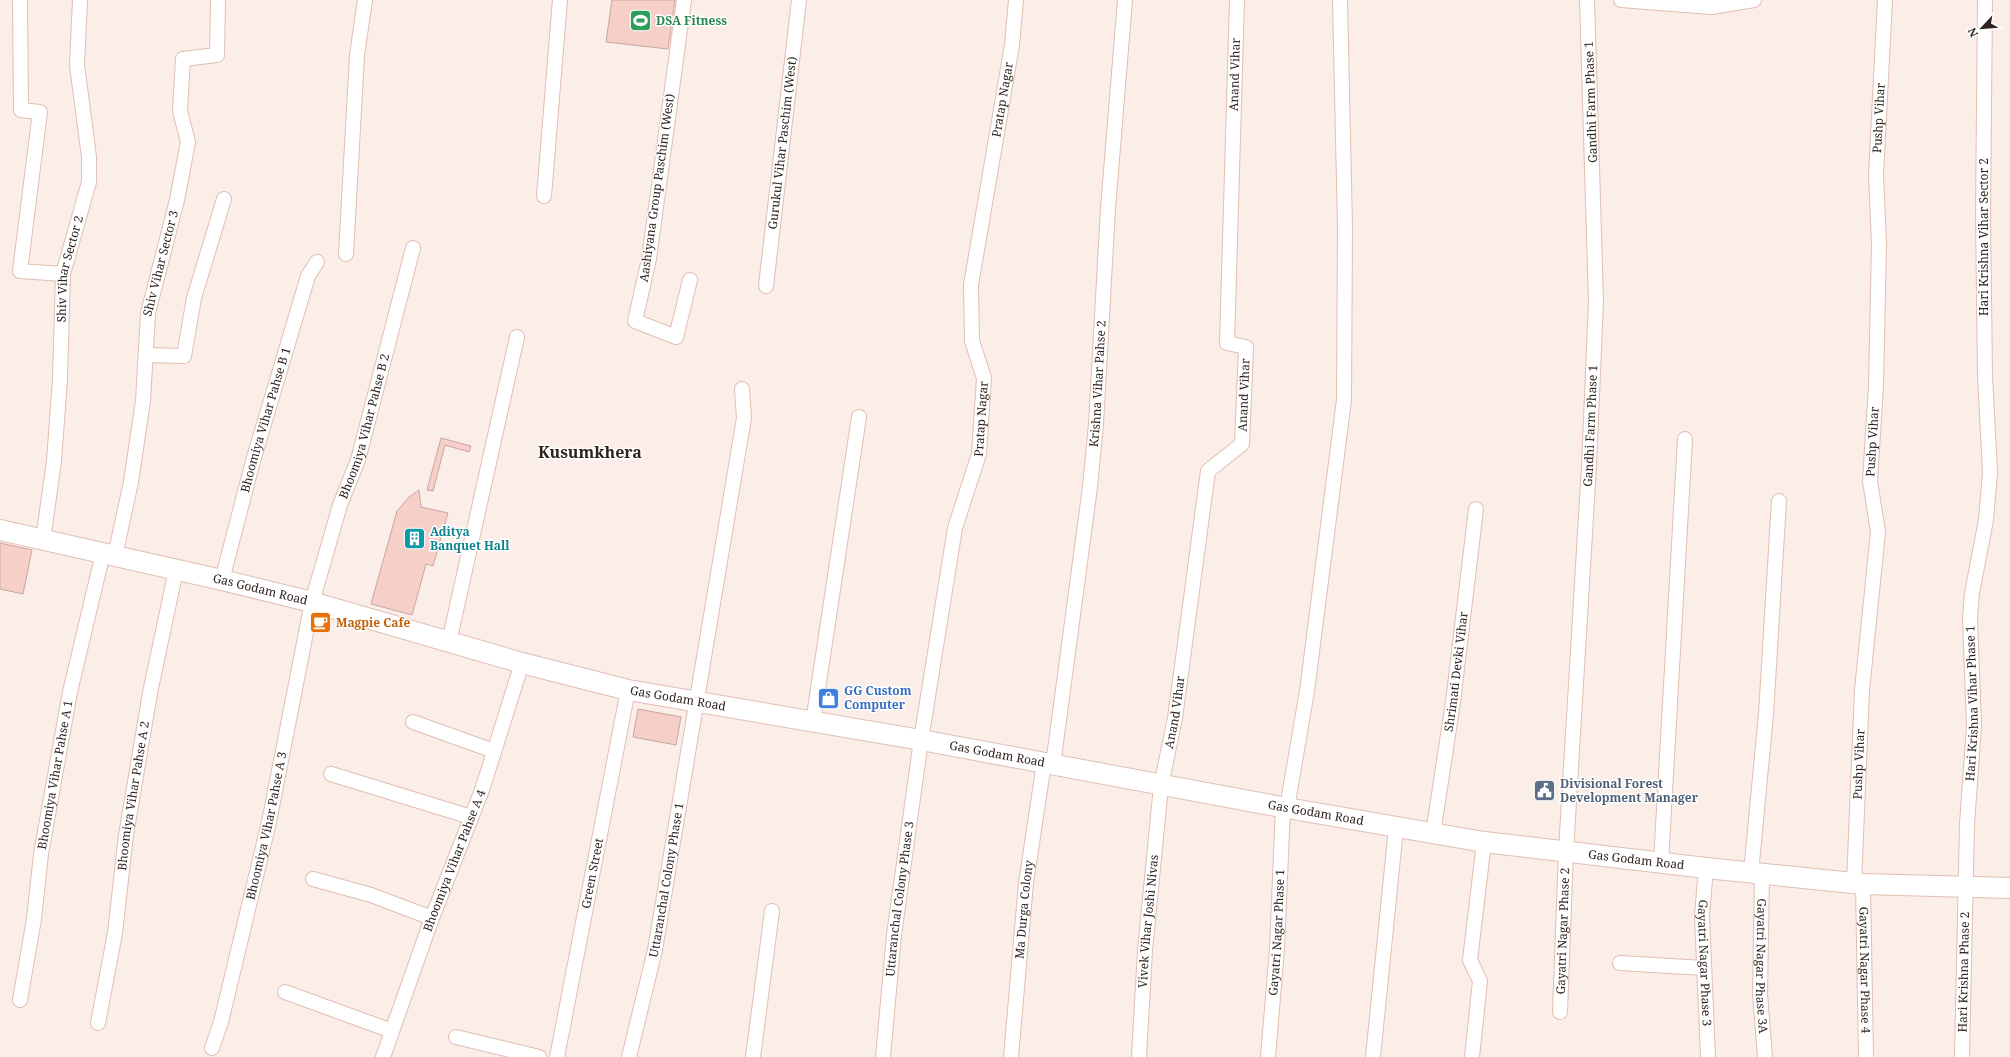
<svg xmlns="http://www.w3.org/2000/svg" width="2010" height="1057" font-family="'Noto Serif',serif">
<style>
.building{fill:#f6cfc8;stroke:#c9a5a0}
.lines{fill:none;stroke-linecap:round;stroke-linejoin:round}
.minor-casing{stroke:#e1bfb2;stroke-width:16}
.secondary-casing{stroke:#e1bfb2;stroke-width:22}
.minor{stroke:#fff;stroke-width:14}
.secondary{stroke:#fff;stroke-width:20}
.labels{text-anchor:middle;stroke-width:3;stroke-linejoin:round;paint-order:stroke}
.leisure-label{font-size:12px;font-weight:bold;fill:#27864d;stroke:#fff;text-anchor:start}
.street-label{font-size:12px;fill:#2f231e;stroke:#fff}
.culture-label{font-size:12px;font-weight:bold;fill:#0d838f;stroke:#fff;text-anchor:start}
.food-label{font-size:12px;font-weight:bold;fill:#c56008;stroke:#fff;text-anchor:start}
.shop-label{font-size:12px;font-weight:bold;fill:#366cbe;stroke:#fff;text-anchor:start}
.service-label{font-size:12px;font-weight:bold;fill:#4e5e75;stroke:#fff;text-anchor:start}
.district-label{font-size:16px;font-weight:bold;fill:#2f231e;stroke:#fff}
</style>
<rect width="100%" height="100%" fill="#fbede7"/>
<g class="building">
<path d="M 612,0 L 675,0 L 668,49 L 606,42 Z"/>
<path d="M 441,438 L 471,446 L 469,452 L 445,445 L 433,491 L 427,490 Z"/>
<path d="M 419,490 L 421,507 L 448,513 L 433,566 L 426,564 L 412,615 L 371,604 L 397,511 L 409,497 Z"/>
<path d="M 0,543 L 32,550 L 23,594 L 0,589 Z"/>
<path d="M 638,709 L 681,717 L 676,745 L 633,737 Z"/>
</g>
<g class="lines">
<defs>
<g id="minor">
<path d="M 20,0 L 21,110 L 40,112 L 20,271 L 63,274"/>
<path d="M 684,0 L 649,259 L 635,321 L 676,337 L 690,280"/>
<path d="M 1621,0 L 1711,7 L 1754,0"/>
<path d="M 544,196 L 560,0"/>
<path d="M 346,254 L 357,55 L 365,0"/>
<path id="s1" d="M 766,286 L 799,0"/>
<path d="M 146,355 L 184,356 L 194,298 L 224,199"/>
<path id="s2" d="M 43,540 L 54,461 L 60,379 L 63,274 L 89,182 L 89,157 L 77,65 L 80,0"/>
<path id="s3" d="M 115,556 L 131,482 L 143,401 L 148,313 L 177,200 L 188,142 L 180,111 L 183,59 L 217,55 L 218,0"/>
<path id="s4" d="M 222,580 L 253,461 L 308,276 L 317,262"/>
<path d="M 449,642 L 517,337"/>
<path d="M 413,722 L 494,751"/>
<path d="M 813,722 L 859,417"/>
<path id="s5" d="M 1053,765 L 1090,487 L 1096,424 L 1108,208 L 1125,0"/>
<path d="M 331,774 L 471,817"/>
<path d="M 1287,808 L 1307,691 L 1344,400 L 1345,228 L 1340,0"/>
<path id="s6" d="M 1433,834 L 1453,702 L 1476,509"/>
<path d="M 1661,862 L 1685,439"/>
<path id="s7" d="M 1706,868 L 1702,915 L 1708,1057"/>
<path d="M 1751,873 L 1766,714 L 1779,501"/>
<path id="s8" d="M 1762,874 L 1760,994 L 1765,1057"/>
<path d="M 313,879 L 371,895 L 432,918"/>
<path id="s9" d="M 1854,883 L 1862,690 L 1878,532 L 1870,481 L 1876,385 L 1879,244 L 1876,175 L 1885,0"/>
<path id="s10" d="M 1863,884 L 1866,1057"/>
<path d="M 1620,963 L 1704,968"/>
<path d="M 285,992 L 392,1031"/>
<path id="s11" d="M 20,1000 L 34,919 L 41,854 L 70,692 L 103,553"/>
<path id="s12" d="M 1560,1012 L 1566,851 L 1589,466 L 1596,302 L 1587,0"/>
<path id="s13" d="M 98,1023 L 115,933 L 126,835 L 150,693 L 176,570"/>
<path d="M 456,1037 L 539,1057"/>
<path id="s14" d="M 212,1048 L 221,1022 L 269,822 L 312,602 L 340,505 L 358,460 L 413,248"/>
<path id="s15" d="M 383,1057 L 432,918 L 482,790 L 522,663"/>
<path id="s16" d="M 557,1057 L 628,690"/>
<path id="s17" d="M 629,1057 L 655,950 L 744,418 L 742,389"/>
<path d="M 753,1057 L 772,911"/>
<path id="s18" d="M 883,1057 L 894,935 L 921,740 L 955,528 L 979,454 L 984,378 L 972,341 L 971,285 L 1012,45 L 1016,0"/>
<path id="s19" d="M 1011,1057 L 1026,883 L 1044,763"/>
<path id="s20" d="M 1139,1057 L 1145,950 L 1161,786 L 1175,718 L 1208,471 L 1242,444 L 1246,347 L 1227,343 L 1237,0"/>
<path id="s21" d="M 1268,1057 L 1277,949 L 1283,807"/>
<path d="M 1373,1057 L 1396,828"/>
<path d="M 1472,1057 L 1480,981 L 1470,960 L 1484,842"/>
<path id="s22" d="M 1962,1057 L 1967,824 L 1974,726 L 1970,618 L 1972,593 L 1986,520 L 1990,473 L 1985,376 L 1983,213 L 1985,0"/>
</g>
<g id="secondary">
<path id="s23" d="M 0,530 L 222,580 L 312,602 L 522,663 L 628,690 L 921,740 L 1287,808 L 1484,842 L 1706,868 L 1863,884 L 2010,888"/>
</g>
</defs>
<use href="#minor" class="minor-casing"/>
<use href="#secondary" class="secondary-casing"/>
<use href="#minor" class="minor"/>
<use href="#secondary" class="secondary"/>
</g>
<defs>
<symbol id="stadium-square" viewBox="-11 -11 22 22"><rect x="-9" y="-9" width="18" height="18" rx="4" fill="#2e9e5b" stroke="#fff"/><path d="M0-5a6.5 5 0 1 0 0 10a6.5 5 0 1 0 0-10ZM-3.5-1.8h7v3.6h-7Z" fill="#fff"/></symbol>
<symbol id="building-square" viewBox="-11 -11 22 22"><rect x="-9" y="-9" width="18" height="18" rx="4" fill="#0f9aa8" stroke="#fff"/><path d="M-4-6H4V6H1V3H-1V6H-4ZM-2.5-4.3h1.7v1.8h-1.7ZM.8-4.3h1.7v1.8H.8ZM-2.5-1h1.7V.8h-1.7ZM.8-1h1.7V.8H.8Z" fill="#fff"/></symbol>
<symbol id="cafe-square" viewBox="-11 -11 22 22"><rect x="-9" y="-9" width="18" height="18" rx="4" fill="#e8710a" stroke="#fff"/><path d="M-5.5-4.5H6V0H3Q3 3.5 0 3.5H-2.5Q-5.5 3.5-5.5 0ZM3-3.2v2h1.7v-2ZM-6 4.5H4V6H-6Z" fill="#fff"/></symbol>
<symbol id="shop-square" viewBox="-11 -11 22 22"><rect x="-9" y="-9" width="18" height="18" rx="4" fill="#3f7fe0" stroke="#fff"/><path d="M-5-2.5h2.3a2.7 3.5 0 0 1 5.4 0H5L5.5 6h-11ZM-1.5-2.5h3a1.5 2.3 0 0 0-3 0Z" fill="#fff"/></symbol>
<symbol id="civic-square" viewBox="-11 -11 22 22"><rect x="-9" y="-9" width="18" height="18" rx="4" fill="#5c6f8a" stroke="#fff"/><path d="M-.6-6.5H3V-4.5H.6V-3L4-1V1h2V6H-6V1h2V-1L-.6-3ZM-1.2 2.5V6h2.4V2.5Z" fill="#fff"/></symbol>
</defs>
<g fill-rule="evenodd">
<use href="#stadium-square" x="628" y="8" width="25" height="25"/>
<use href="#building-square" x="402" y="526" width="25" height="25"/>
<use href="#cafe-square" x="308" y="610" width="25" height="25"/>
<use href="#shop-square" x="816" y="686" width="25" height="25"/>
<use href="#civic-square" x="1532" y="778" width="25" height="25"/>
</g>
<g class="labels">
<g class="leisure-label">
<text x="656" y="25">DSA Fitness</text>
</g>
<g class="street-label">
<text dy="4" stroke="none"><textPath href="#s20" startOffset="1019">Anand Vihar</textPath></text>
<text dy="4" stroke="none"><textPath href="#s18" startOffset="971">Pratap Nagar</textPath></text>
<text transform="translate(1591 102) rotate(-92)" y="4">Gandhi Farm Phase 1</text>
<text dy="4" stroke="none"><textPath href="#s9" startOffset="767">Pushp Vihar</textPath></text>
<text dy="4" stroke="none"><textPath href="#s1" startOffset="144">Gurukul Vihar Paschim (West)</textPath></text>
<text transform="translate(657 188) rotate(-82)" y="4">Aashiyana Group Paschim (West)</text>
<text transform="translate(1984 237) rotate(-90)" y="4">Hari Krishna Vihar Sector 2</text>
<text dy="4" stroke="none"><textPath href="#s3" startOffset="297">Shiv Vihar Sector 3</textPath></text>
<text dy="4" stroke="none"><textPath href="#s2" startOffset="273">Shiv Vihar Sector 2</textPath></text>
<text dy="4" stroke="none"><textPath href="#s5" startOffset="384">Krishna Vihar Pahse 2</textPath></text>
<text dy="4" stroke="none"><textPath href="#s20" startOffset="683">Anand Vihar</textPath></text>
<text dy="4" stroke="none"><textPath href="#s18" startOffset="647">Pratap Nagar</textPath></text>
<text dy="4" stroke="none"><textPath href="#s4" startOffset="166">Bhoomiya Vihar Pahse B 1</textPath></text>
<text dy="4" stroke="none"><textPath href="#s14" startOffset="641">Bhoomiya Vihar Pahse B 2</textPath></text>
<text dy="4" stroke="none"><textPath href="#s12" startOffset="587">Gandhi Farm Phase 1</textPath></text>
<text dy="4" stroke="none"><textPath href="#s9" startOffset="443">Pushp Vihar</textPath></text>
<text dy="4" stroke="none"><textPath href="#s23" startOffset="267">Gas Godam Road</textPath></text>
<text dy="4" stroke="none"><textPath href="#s6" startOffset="164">Shrimati Devki Vihar</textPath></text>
<text dy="4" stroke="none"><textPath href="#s23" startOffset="699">Gas Godam Road</textPath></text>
<text dy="4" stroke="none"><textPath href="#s22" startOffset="354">Hari Krishna Vihar Phase 1</textPath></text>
<text dy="4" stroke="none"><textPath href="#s20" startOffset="347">Anand Vihar</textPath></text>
<text dy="4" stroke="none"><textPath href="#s23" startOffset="1023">Gas Godam Road</textPath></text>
<text dy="4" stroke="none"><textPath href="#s9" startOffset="119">Pushp Vihar</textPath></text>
<text dy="4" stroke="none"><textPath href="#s11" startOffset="228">Bhoomiya Vihar Pahse A 1</textPath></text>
<text dy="4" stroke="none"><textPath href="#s13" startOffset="230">Bhoomiya Vihar Pahse A 2</textPath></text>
<text dy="4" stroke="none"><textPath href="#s23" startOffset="1347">Gas Godam Road</textPath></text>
<text dy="4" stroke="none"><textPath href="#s14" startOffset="229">Bhoomiya Vihar Pahse A 3</textPath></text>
<text dy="4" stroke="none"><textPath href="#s23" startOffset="1671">Gas Godam Road</textPath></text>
<text dy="4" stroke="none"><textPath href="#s15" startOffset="209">Bhoomiya Vihar Pahse A 4</textPath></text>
<text dy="4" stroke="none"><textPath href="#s16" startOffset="187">Green Street</textPath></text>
<text dy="4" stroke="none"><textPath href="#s17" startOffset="181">Uttaranchal Colony Phase 1</textPath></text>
<text dy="4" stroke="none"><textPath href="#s18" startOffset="159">Uttaranchal Colony Phase 3</textPath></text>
<text dy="4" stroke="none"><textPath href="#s19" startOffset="148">Ma Durga Colony</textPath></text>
<text dy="4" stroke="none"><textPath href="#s20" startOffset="136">Vivek Vihar Joshi Nivas</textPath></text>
<text dy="4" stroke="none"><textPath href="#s12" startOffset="81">Gayatri Nagar Phase 2</textPath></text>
<text dy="4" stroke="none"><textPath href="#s21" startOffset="125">Gayatri Nagar Phase 1</textPath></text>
<text dy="4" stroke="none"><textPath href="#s7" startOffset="95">Gayatri Nagar Phase 3</textPath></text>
<text dy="4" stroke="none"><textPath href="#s8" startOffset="92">Gayatri Nagar Phase 3A</textPath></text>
<text dy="4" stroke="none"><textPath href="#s10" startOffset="86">Gayatri Nagar Phase 4</textPath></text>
<text dy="4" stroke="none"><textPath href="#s22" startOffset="85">Hari Krishna Phase 2</textPath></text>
</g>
<g class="culture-label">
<text x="430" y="536">Aditya<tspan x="430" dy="14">Banquet Hall</tspan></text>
</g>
<g class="food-label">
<text x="336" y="627">Magpie Cafe</text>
</g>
<g class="shop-label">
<text x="844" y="695">GG Custom<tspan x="844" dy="14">Computer</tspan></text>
</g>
<g class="service-label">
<text x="1560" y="788">Divisional Forest<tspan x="1560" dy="14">Development Manager</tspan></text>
</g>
<g class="district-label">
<text x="590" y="458">Kusumkhera</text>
</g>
</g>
<g transform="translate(1982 28) rotate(244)" stroke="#ffffff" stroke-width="3" paint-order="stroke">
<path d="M0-3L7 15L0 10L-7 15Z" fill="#2f231e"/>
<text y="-6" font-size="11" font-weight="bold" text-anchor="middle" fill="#2f231e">N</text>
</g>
</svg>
